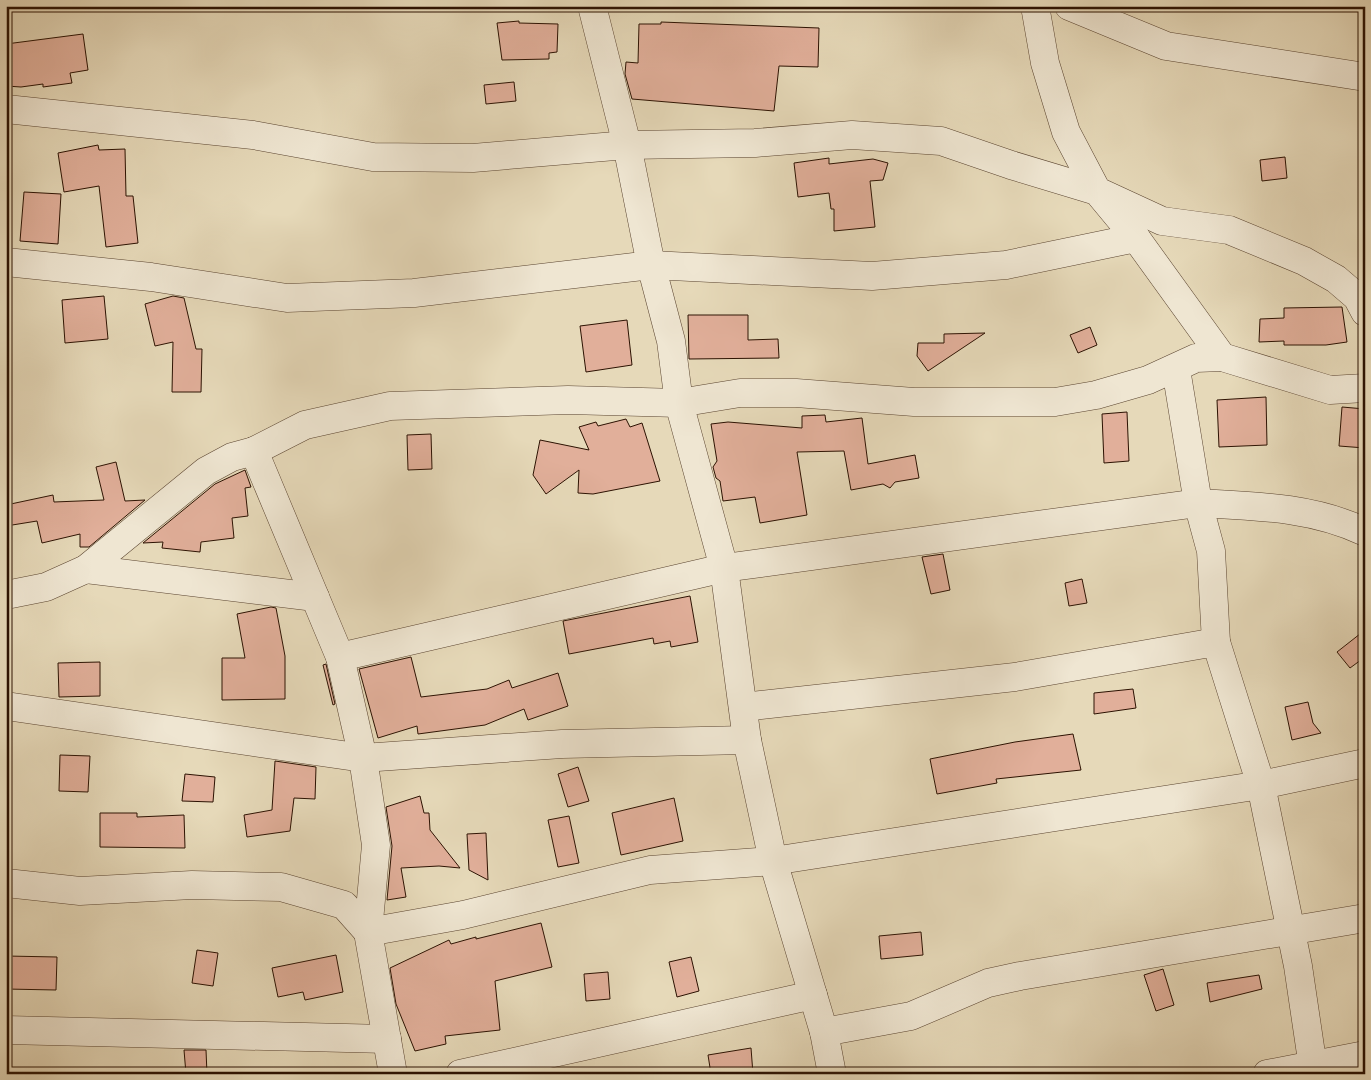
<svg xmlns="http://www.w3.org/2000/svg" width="1371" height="1080" font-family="Vollkorn,serif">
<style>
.building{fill:#e1af9a;stroke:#2c1202}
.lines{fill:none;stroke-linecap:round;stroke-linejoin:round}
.minor-casing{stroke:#5a4430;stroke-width:29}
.minor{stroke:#efe6d2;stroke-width:28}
</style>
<rect width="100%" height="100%" fill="#e6d9b9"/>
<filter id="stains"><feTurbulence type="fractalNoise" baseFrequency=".004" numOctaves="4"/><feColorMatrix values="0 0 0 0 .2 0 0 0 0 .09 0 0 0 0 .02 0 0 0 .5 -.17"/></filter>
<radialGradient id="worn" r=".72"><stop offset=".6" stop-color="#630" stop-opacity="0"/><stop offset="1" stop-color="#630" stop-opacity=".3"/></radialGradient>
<g class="building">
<path d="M 519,21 L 519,23 L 558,24 L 557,52 L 549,53 L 549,59 L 502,60 L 497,23 Z"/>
<path d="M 661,22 L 819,28 L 818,67 L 779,66 L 774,111 L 632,99 L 625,74 L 626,62 L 638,63 L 639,24 L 661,24 Z"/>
<path d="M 83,34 L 88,70 L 70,73 L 72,83 L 43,87 L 43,84 L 21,87 L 6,86 L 6,44 Z"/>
<path d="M 514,82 L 516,101 L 486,104 L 484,85 Z"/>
<path d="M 98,145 L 99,150 L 125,149 L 126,196 L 133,196 L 138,243 L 106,247 L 99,186 L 64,192 L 58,153 Z"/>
<path d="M 1285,157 L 1287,178 L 1262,181 L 1260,160 Z"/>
<path d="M 829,158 L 829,164 L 873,159 L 888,163 L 883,180 L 870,181 L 875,227 L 834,231 L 834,209 L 831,209 L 829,193 L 798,197 L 794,163 Z"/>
<path d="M 24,192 L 61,194 L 58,244 L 20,241 Z"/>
<path d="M 104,296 L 108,339 L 65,343 L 62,300 Z"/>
<path d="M 173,296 L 184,298 L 196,349 L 202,349 L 201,392 L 172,392 L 173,342 L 155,346 L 145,304 Z"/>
<path d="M 1342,307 L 1347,342 L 1326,345 L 1284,345 L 1284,341 L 1259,342 L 1260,319 L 1284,318 L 1284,308 Z"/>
<path d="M 688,315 L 748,315 L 748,340 L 778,339 L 779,358 L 689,359 Z"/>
<path d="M 627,320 L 632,365 L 586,372 L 580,326 Z"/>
<path d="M 1090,327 L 1097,345 L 1078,353 L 1070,335 Z"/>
<path d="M 985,333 L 928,371 L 917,356 L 918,343 L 944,343 L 944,334 Z"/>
<path d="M 1266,397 L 1267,445 L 1219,447 L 1217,400 Z"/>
<path d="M 1342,407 L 1365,409 L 1365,448 L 1339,446 Z"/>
<path d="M 1127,412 L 1129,461 L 1104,463 L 1102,414 Z"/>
<path d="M 825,415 L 826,422 L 862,418 L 868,464 L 915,455 L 919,478 L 895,482 L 890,488 L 883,484 L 851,490 L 844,451 L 797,452 L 807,515 L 760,523 L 755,497 L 723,501 L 720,481 L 716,478 L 713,467 L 717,461 L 711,424 L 728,422 L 802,428 L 802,416 Z"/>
<path d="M 626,419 L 630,427 L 642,423 L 660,481 L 593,494 L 578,493 L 579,470 L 546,494 L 533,475 L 540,440 L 589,450 L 579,427 L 596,422 L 598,426 Z"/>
<path d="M 431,434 L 432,469 L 408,470 L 407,435 Z"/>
<path d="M 116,462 L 125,501 L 145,500 L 89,547 L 80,547 L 80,534 L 42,543 L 37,521 L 6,526 L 6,505 L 53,495 L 54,502 L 104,500 L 96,467 Z"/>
<path d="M 245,470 L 251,487 L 245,488 L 248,516 L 232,518 L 234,538 L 201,542 L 200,552 L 162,548 L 163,542 L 143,543 L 215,484 Z"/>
<path d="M 943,554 L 950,590 L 931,594 L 922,557 Z"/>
<path d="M 1082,579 L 1087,603 L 1069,606 L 1065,583 Z"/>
<path d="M 690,596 L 698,642 L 671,647 L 670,641 L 654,644 L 653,638 L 569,654 L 563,621 Z"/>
<path d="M 271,607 L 276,608 L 285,656 L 285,699 L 222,700 L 222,658 L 245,658 L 237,614 Z"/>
<path d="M 1365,630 L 1365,657 L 1350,668 L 1337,652 Z"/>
<path d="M 411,657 L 421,697 L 487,689 L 509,680 L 512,688 L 558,673 L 568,706 L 528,720 L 524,709 L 485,725 L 418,734 L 417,726 L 378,738 L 359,669 Z"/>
<path d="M 100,662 L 100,696 L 59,697 L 58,663 Z"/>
<path d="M 326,664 L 335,704 L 333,705 L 323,665 Z"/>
<path d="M 1133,689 L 1136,708 L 1094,714 L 1094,693 Z"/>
<path d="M 1308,702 L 1313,723 L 1321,733 L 1292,740 L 1285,707 Z"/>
<path d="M 1073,734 L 1081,770 L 996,779 L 997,783 L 937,794 L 930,759 L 1015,742 Z"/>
<path d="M 60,755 L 90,756 L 88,792 L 59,791 Z"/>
<path d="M 275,761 L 316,767 L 315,799 L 294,798 L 290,831 L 247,837 L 244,815 L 272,810 Z"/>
<path d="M 578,767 L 589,801 L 568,807 L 558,774 Z"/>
<path d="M 185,774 L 215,777 L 213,802 L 182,801 Z"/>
<path d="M 420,796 L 424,813 L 429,813 L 430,830 L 460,868 L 439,866 L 401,868 L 406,897 L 387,900 L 392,846 L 386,807 Z"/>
<path d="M 674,798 L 683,841 L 621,855 L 612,813 Z"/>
<path d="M 100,813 L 137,813 L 137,817 L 184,815 L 185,848 L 100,847 Z"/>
<path d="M 569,816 L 579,863 L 558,867 L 548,820 Z"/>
<path d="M 486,833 L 488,880 L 469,870 L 467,834 Z"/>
<path d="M 541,923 L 552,967 L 495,981 L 500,1030 L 445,1036 L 446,1044 L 415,1051 L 396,1004 L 390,968 L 449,940 L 451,944 L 476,937 L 476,939 Z"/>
<path d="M 921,932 L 923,955 L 881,959 L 879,936 Z"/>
<path d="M 197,950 L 218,953 L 213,986 L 192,983 Z"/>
<path d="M 336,955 L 343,992 L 305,1000 L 303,992 L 278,997 L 272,968 Z"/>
<path d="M 6,956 L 57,957 L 56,990 L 6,989 Z"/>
<path d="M 691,957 L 699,991 L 677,997 L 669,962 Z"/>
<path d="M 1163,969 L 1174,1005 L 1156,1011 L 1144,975 Z"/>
<path d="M 608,972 L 610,999 L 586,1001 L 584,974 Z"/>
<path d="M 1259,975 L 1262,989 L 1210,1002 L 1207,983 Z"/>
<path d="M 751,1048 L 753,1074 L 711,1074 L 708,1055 Z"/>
<path d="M 184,1050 L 206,1050 L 207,1074 L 186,1074 Z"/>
</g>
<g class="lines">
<defs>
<g id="minor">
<path d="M 592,6 L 627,145 L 651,265 L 671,341 L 679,403 L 724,568 L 747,740 L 773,861 L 824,1032 L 832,1074"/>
<path d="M 1035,6 L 1045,63 L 1066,132 L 1097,191 L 1162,221 L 1229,230 L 1304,261 L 1336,279 L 1357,297 L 1365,312"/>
<path d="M 1069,6 L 1166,46 L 1365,77"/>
<path d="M 6,109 L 253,135 L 373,157 L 473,158 L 627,145 L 755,143 L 852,135 L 941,141 L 1011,165 L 1097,191 L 1136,238 L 1222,357"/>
<path d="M 6,262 L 151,277 L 287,298 L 414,293 L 651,265 L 872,276 L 1006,265 L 1136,238"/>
<path d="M 1176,369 L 1198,503 C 1255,506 1313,507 1365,532"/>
<path d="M 254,451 L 340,657 L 363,758 L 376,845 L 368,932 L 393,1074"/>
<path d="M 86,569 L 315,597"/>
<path d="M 6,595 L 46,587 L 86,569 L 206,471 L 232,457 L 254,451 L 305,425 L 390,406 L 568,400 L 679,403 L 740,393 L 796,393 L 914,402 L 1055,402 L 1096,395 L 1148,380 L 1196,358 L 1222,357 L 1330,390 L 1365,388"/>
<path d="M 340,657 L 724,568 L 1198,503 L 1211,551 L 1216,642"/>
<path d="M 6,706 L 363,758 L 562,744 L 747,740"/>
<path d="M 743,707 L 1015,677 L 1216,642 L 1261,785 L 1298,966 L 1314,1074"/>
<path d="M 6,883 L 80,891 L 192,885 L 281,887 L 344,905 L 368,932 L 463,915 L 650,870 L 773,861 L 1261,785 L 1365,763"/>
<path d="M 6,1030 L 387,1039"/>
<path d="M 824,1032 L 911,1016 L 988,983 L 1020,976 L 1365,918"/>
<path d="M 460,1074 L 813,995"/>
<path d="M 1267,1074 L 1365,1055"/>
</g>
</defs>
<use href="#minor" class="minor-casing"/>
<use href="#minor" class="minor"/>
</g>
<rect width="1371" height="1080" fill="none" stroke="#e6d9b9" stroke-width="25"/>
<rect x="8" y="8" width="1356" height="1065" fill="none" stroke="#2c1202" stroke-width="2.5"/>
<rect x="12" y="12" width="1346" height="1055" fill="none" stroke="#2c1202"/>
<rect width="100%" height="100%" filter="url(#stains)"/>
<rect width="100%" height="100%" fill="url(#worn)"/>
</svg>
